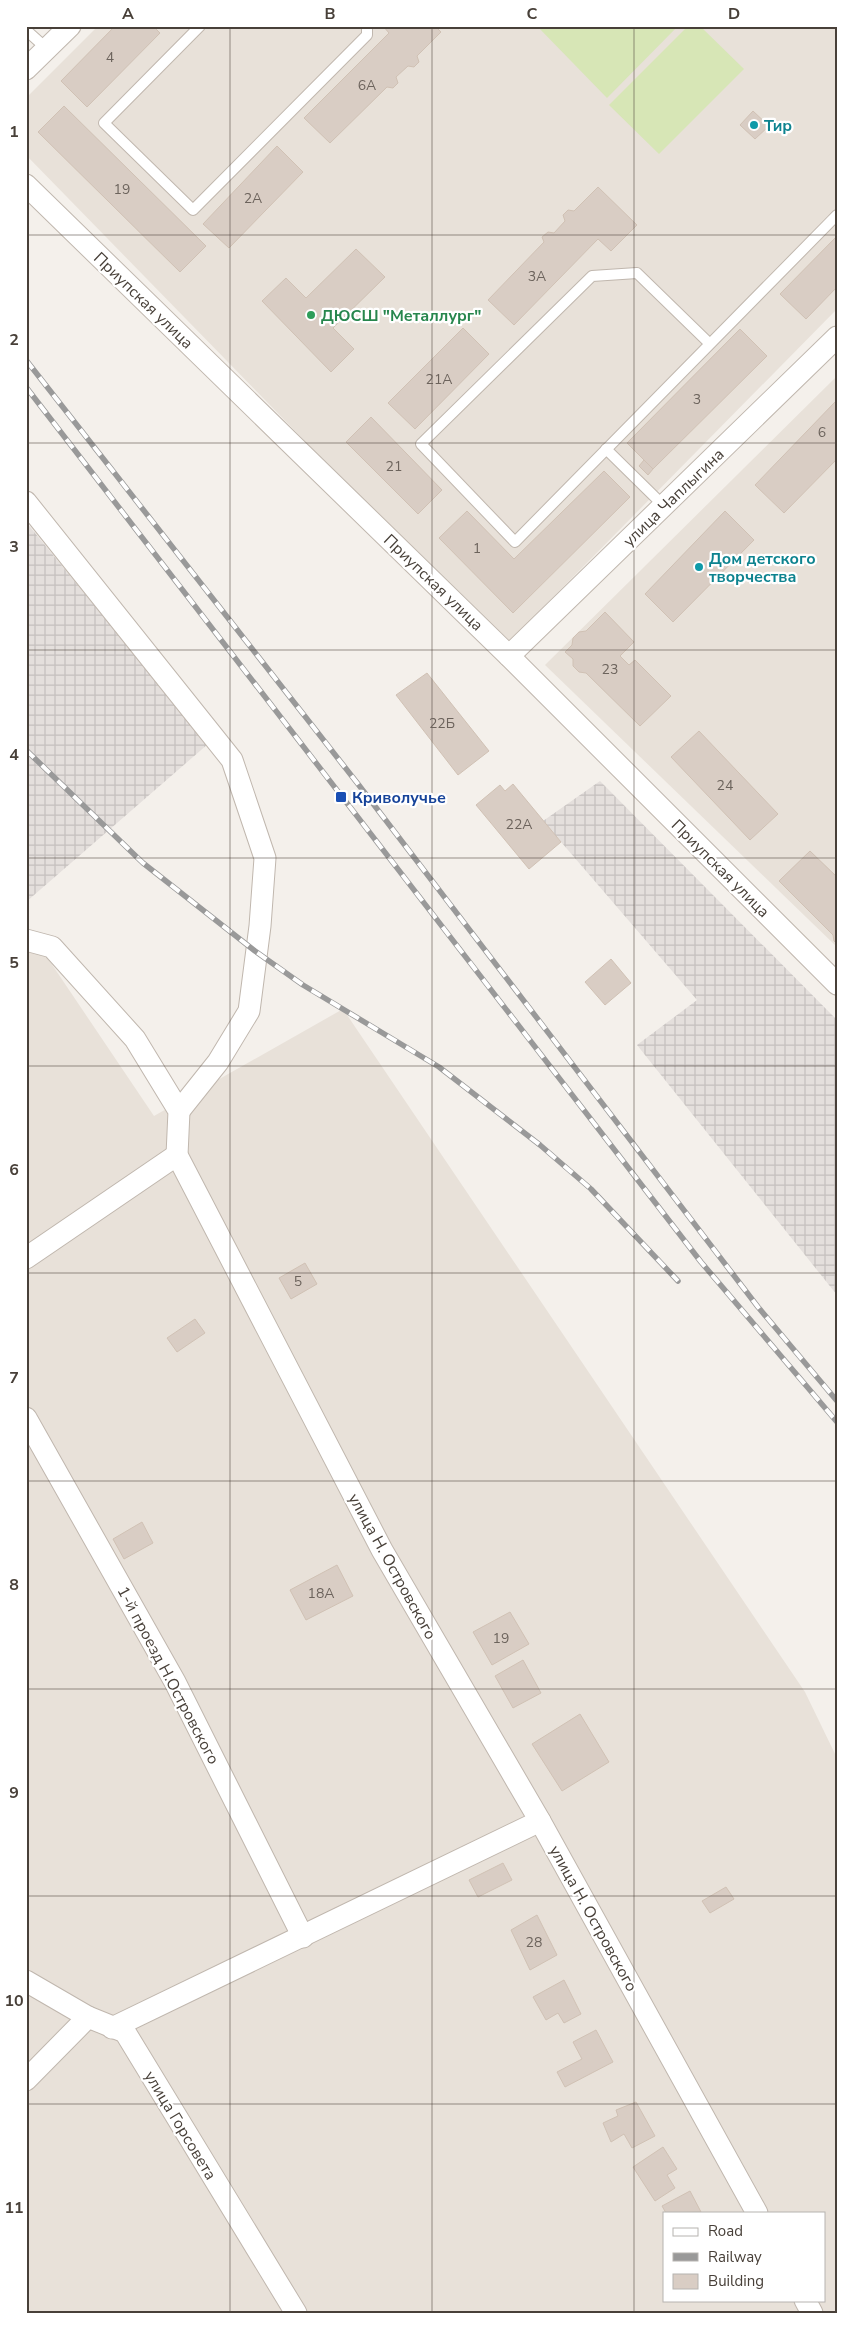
<svg xmlns="http://www.w3.org/2000/svg" width="863" height="2339" font-family="'Nunito Sans',sans-serif">
<style>
.residential{fill:#e8e1d9;fill-rule:evenodd}
.industrial{fill:url(#industrial-grid)}
.pitch{fill:#d7e6b6}
.building{fill:#d9cdc4;stroke:#d0c1b4}
.lines{fill:none;stroke-linecap:round;stroke-linejoin:round}
.service-casing{stroke:#c0b7ae;stroke-width:12}
.minor-casing{stroke:#c0b7ae;stroke-width:23}
.service{stroke:#fff;stroke-width:10}
.minor{stroke:#fff;stroke-width:21}
.rail-casing{stroke:#999;stroke-width:5.5}
.rail{stroke:#fff;stroke-width:4;stroke-dasharray:11;stroke-linecap:butt}
.grid{fill:none;stroke:#484039;stroke-width:1;stroke-opacity:0.55}
.culture-dot{fill:#0f9aa8;stroke:#fff;stroke-width:2}
.leisure-dot{fill:#2e9e5b;stroke:#fff;stroke-width:2}
.transit-dot{fill:#1a4fb4;stroke:#fff;stroke-width:2}
.labels{text-anchor:middle;stroke-width:4.5;stroke-linejoin:round;paint-order:stroke}
.number-label{font-size:14px;fill:#6c635c}
.culture-label{font-size:16px;font-weight:bold;fill:#0d838f;stroke:#fff;text-anchor:start}
.street-label{font-size:16px;fill:#484039;stroke:#fff}
.leisure-label{font-size:16px;font-weight:bold;fill:#27864d;stroke:#fff;text-anchor:start}
.transit-label{font-size:16px;font-weight:bold;fill:#164399;stroke:#fff;text-anchor:start}
.neatline{fill:none;stroke:#484039;stroke-width:2}
.grid-label{font-size:16px;text-anchor:middle;font-weight:bold;fill:#484039}
</style>
<defs>
<pattern id="industrial-grid" width="8" height="8" patternUnits="userSpaceOnUse" patternTransform="scale(1.25)"><rect width="8" height="8" fill="#e4dfdc"/><path d="M0 4h8M4 0v8" fill="none" stroke="#c5c0be"/></pattern>
</defs>
<rect width="100%" height="100%" fill="#f4f0eb"/>
<g class="residential">
<path d="M 98,26 L 837,26 L 837,309 L 505,646 L 26,155 L 26,98 Z"/>
<path d="M 837,376 L 837,947 L 545,665 Z"/>
<path d="M 26,926 L 154,1116 L 343,1009 L 805,1692 L 837,1758 L 837,2313 L 26,2313 ZM 664,2213 L 824,2213 L 824,2300 L 664,2300 Z"/>
</g>
<g class="industrial">
<path d="M 26,522 L 208,744 L 26,902 Z"/>
<path d="M 600,781 L 837,1020 L 837,1295 L 637,1045 L 697,1000 L 543,821 Z"/>
</g>
<g class="pitch">
<path d="M 537,26 L 678,26 L 607,98 Z"/>
<path d="M 688,26 L 700,26 L 744,69 L 659,154 L 609,105 Z"/>
</g>
<g class="building">
<path d="M 115,26 L 153,26 L 160,33 L 87,107 L 61,81 Z"/>
<path d="M 383,26 L 435,26 L 441,32 L 417,56 L 419,62 L 414,67 L 408,66 L 396,77 L 398,83 L 393,88 L 387,87 L 330,143 L 304,118 L 389,33 Z"/>
<path d="M 64,106 L 206,246 L 180,272 L 38,132 Z"/>
<path d="M 753,111 L 769,126 L 755,139 L 740,125 Z"/>
<path d="M 277,146 L 303,172 L 229,248 L 203,224 Z"/>
<path d="M 598,187 L 637,225 L 611,251 L 598,239 L 514,325 L 488,300 L 544,242 L 542,237 L 548,232 L 554,233 L 565,221 L 563,215 L 568,210 L 574,211 Z"/>
<path d="M 837,236 L 837,287 L 806,319 L 780,294 Z"/>
<path d="M 356,249 L 385,277 L 333,328 L 354,349 L 331,372 L 262,301 L 286,278 L 306,298 Z"/>
<path d="M 463,328 L 489,354 L 415,429 L 388,403 Z"/>
<path d="M 740,329 L 767,356 L 653,469 L 627,443 Z"/>
<path d="M 835,402 L 837,405 L 837,459 L 784,513 L 755,485 Z"/>
<path d="M 371,417 L 442,490 L 418,514 L 346,442 Z"/>
<path d="M 644,460 L 653,469 L 648,475 L 639,466 Z"/>
<path d="M 604,471 L 630,497 L 513,613 L 439,538 L 467,511 L 514,559 Z"/>
<path d="M 725,511 L 754,540 L 673,622 L 645,594 Z"/>
<path d="M 605,612 L 634,642 L 620,656 L 629,665 L 635,660 L 671,696 L 640,726 L 586,673 L 579,672 L 573,666 L 573,659 L 565,652 L 572,645 L 573,638 L 579,632 L 586,631 Z"/>
<path d="M 427,673 L 489,751 L 458,775 L 396,695 Z"/>
<path d="M 699,731 L 778,814 L 750,840 L 671,757 Z"/>
<path d="M 513,784 L 561,842 L 529,869 L 476,805 L 500,785 L 505,791 Z"/>
<path d="M 810,851 L 837,877 L 837,944 L 834,941 L 833,935 L 779,881 Z"/>
<path d="M 611,959 L 631,983 L 605,1005 L 585,982 Z"/>
<path d="M 305,1263 L 317,1284 L 291,1299 L 279,1278 Z"/>
<path d="M 195,1319 L 205,1333 L 177,1352 L 167,1338 Z"/>
<path d="M 142,1522 L 153,1543 L 124,1559 L 113,1539 Z"/>
<path d="M 337,1565 L 353,1596 L 306,1620 L 290,1590 Z"/>
<path d="M 510,1612 L 529,1644 L 492,1665 L 473,1632 Z"/>
<path d="M 523,1660 L 541,1693 L 513,1708 L 495,1676 Z"/>
<path d="M 580,1714 L 609,1762 L 562,1791 L 532,1744 Z"/>
<path d="M 503,1863 L 512,1880 L 478,1897 L 469,1880 Z"/>
<path d="M 726,1887 L 734,1899 L 710,1913 L 702,1901 Z"/>
<path d="M 537,1915 L 557,1955 L 530,1970 L 511,1930 Z"/>
<path d="M 564,1980 L 581,2014 L 564,2023 L 558,2013 L 546,2020 L 533,1997 Z"/>
<path d="M 596,2030 L 613,2062 L 565,2087 L 557,2072 L 582,2059 L 573,2042 Z"/>
<path d="M 636,2102 L 655,2136 L 632,2148 L 624,2134 L 611,2142 L 603,2123 L 618,2116 L 616,2110 Z"/>
<path d="M 663,2147 L 677,2169 L 667,2175 L 675,2188 L 655,2201 L 633,2167 Z"/>
<path d="M 690,2191 L 701,2212 L 666,2213 L 662,2206 Z"/>
</g>
<g class="lines">
<defs>
<g id="service">
<path d="M 200,26 L 104,123 L 193,210 L 367,35 L 367,26"/>
<path d="M 26,30 L 46,48"/>
<path d="M 710,344 L 637,273 L 592,276 L 421,444 L 515,542 C 622,432 730,324 837,215"/>
<path d="M 606,449 L 664,506"/>
</g>
<g id="minor">
<path d="M 26,69 L 70,26"/>
<path d="M 26,185 L 509,656 L 837,984"/>
<path d="M 26,502 L 232,760 L 265,858 L 260,926 L 249,1011 L 218,1062 L 179,1111"/>
<path d="M 509,656 L 837,337"/>
<path d="M 26,940 L 52,947 L 135,1039 L 179,1111 L 177,1155 L 382,1550 L 540,1821 L 757,2213"/>
<path d="M 26,1258 L 177,1155"/>
<path d="M 26,1418 L 175,1682 L 303,1937"/>
<path d="M 26,1981 L 88,2017 L 125,2032 L 296,2313"/>
<path d="M 112,2028 L 540,1821"/>
<path d="M 26,2080 L 88,2017"/>
<path d="M 805,2300 L 812,2313"/>
</g>
</defs>
<use href="#service" class="service-casing"/>
<use href="#minor" class="minor-casing"/>
<use href="#service" class="service"/>
<use href="#minor" class="minor"/>
<defs>
<g id="rail">
<path d="M 26,360 L 358,784 L 758,1307 L 837,1401"/>
<path d="M 26,387 L 701,1262 L 837,1422"/>
<path d="M 26,750 L 143,863 L 255,951 L 303,985 L 439,1067 L 540,1145 L 591,1189 L 678,1281"/>
</g>
</defs>
<use href="#rail" class="rail-casing"/>
<use href="#rail" class="rail"/>
</g>
<path class="grid" d="M 230,26 L 230,2313M 432,26 L 432,2313M 634,26 L 634,2313M 26,235 L 837,235M 26,443 L 837,443M 26,650 L 837,650M 26,858 L 837,858M 26,1066 L 837,1066M 26,1273 L 837,1273M 26,1481 L 837,1481M 26,1689 L 837,1689M 26,1896 L 837,1896M 26,2104 L 837,2104"/>
<g class="culture-dot">
<circle cx="754" cy="125" r="5"/>
<circle cx="699" cy="567" r="5"/>
</g>
<circle class="leisure-dot" cx="311" cy="315" r="5"/>
<rect class="transit-dot" x="335" y="791" width="12" height="12" rx="2.5"/>
<g class="labels">
<g class="number-label">
<text x="110" y="62">4</text>
<text x="367" y="90">6А</text>
<text x="122" y="194">19</text>
<text x="253" y="203">2А</text>
<text x="537" y="281">3А</text>
<text x="439" y="384">21А</text>
<text x="697" y="404">3</text>
<text x="822" y="437">6</text>
<text x="394" y="471">21</text>
<text x="477" y="553">1</text>
<text x="610" y="674">23</text>
<text x="442" y="728">22Б</text>
<text x="725" y="790">24</text>
<text x="519" y="829">22А</text>
<text x="298" y="1286">5</text>
<text x="321" y="1598">18А</text>
<text x="501" y="1643">19</text>
<text x="534" y="1947">28</text>
</g>
<g class="culture-label">
<text x="764" y="131">Тир</text>
<text x="709" y="564">Дом детского<tspan x="709" dy="18">творчества</tspan></text>
</g>
<g class="street-label">
<text transform="translate(144 300) rotate(44)" y="6">Приупская улица</text>
<text transform="translate(673 497) rotate(-44)" y="6">улица Чаплыгина</text>
<text transform="translate(434 582) rotate(44)" y="6">Приупская улица</text>
<text transform="translate(721 868) rotate(45)" y="6">Приупская улица</text>
<text transform="translate(393 1566) rotate(61)" y="6">улица Н. Островского</text>
<text transform="translate(169 1675) rotate(62)" y="6">1-й проезд Н.Островского</text>
<text transform="translate(594 1918) rotate(61)" y="6">улица Н. Островского</text>
<text transform="translate(181 2125) rotate(59)" y="6">улица Горсовета</text>
</g>
<g class="leisure-label">
<text x="321" y="321">ДЮСШ "Металлург"</text>
</g>
<g class="transit-label">
<text x="352" y="803">Криволучье</text>
</g>
</g>
<rect width="863" height="2339" fill="none" stroke="#ffffff" stroke-width="55"/>
<rect x="663" y="2212" width="162" height="90" fill="#ffffff" stroke="#b6b3b0"/>
<rect x="673" y="2228" width="25" height="8" fill="#ffffff" stroke="#b6b3b0"/>
<text x="708" y="2236" font-size="15" fill="#484039">Road</text>
<rect x="673" y="2253" width="25" height="8" fill="#999999" stroke="#b6b3b0"/>
<text x="708" y="2262" font-size="15" fill="#484039">Railway</text>
<rect x="673" y="2274" width="25" height="15" fill="#d9cdc4" stroke="#b6b3b0"/>
<text x="708" y="2286" font-size="15" fill="#484039">Building</text>
<rect x="28" y="28" width="808" height="2284" class="neatline"/>
<g class="grid-label">
<text x="128" y="19">A</text>
<text x="330" y="19">B</text>
<text x="532" y="19">C</text>
<text x="734" y="19">D</text>
<text x="14" y="137">1</text>
<text x="14" y="345">2</text>
<text x="14" y="552">3</text>
<text x="14" y="760">4</text>
<text x="14" y="968">5</text>
<text x="14" y="1175">6</text>
<text x="14" y="1383">7</text>
<text x="14" y="1590">8</text>
<text x="14" y="1798">9</text>
<text x="14" y="2006">10</text>
<text x="14" y="2213">11</text>
</g>
</svg>
